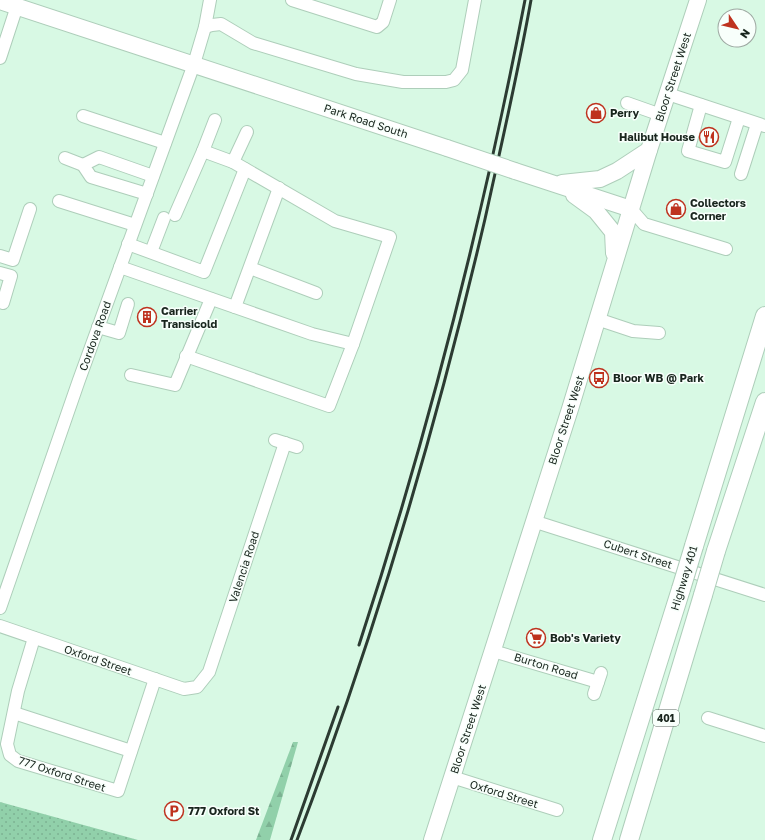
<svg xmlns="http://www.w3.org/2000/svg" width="765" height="840" font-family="'Golos Text',sans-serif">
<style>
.forest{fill:url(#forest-firs)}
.park{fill:url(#park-dots)}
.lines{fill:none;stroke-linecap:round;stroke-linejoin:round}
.minor-casing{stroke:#aeceba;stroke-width:14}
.major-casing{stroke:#aeceba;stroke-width:18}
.highway-casing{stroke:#aeceba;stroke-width:20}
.minor{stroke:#fff;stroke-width:12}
.major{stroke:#fff;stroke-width:16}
.highway{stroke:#fff;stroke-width:18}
.rail{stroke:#2c3b32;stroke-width:3}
.major-bridge-casing{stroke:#aeceba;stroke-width:18;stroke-linecap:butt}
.highway-bridge-casing{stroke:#aeceba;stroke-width:20;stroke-linecap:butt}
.major-bridge{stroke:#fff;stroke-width:16}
.highway-bridge{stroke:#fff;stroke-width:18}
.labels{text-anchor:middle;stroke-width:3;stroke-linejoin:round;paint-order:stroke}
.shield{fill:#f8fffb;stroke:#5b6660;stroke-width:1}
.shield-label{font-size:10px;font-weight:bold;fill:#18251d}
.street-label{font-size:11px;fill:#18251d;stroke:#f8fffb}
.poi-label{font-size:11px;font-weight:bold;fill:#18251d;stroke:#f8fffb;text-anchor:start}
</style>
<defs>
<pattern id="forest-firs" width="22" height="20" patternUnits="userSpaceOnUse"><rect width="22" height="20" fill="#91d0aa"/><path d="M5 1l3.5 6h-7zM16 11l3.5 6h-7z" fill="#7cb292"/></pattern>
<pattern id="park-dots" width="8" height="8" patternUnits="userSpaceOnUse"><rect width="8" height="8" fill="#91d0aa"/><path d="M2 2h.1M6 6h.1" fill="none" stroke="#7cb292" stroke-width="1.8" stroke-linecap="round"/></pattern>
</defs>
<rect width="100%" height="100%" fill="#d8f9e4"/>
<path class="forest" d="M 293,742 L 298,742 L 270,840 L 256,840 Z"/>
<path class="park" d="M 0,802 L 138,840 L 0,840 Z"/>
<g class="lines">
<defs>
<g id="minor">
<path d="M 292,0 L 377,27 L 383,22 L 390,0"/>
<path d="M 205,27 L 212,25 L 221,24 L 253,43 L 356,74 L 403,82 L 446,82 L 454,80 L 462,70 L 475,0"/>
<path d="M 0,58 L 17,6"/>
<path d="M 668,94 L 765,126"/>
<path d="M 627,103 L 661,115"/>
<path d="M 701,105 L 688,151 L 725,162 L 739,118"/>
<path d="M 83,116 L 165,143"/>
<path d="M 203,151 L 215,120"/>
<path d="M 65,158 L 83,165"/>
<path d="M 233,162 L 247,132"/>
<path d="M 741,174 L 757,124"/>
<path d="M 147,194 L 91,177 L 83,165 L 99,157 L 153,176"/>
<path d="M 59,201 L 135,225"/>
<path d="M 631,209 L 644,224 L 726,249"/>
<path d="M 128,244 L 204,272 L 245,169"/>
<path d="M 151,252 L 164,218"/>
<path d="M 0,256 L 13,260 L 30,209"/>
<path d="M 120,267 L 312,334 L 353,344 L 390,237 L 335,221 L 233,162 L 203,151 L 175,215"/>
<path d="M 250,268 L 316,293"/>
<path d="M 0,273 L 11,276 L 3,303"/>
<path d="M 235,307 L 279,188"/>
<path d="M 597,319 L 633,331 L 659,333"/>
<path d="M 98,327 L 119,333 L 128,304"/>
<path d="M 186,356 L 329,406 L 353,344"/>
<path d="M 131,375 L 175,385 L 211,299"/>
<path d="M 275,440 L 297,447"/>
<path d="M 533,521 L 765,595"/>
<path d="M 0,608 L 79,380 L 194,64 L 205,27 L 210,0"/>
<path d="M 0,626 L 184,689 L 197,687 L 209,672 L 285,443"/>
<path d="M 34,638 L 18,691 L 7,744 L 10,755 L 18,761 L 118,791 L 155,679"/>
<path d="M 493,651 L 598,682"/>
<path d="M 594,694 L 601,673"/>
<path d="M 14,713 L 131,751"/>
<path d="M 708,718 L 765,736"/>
<path d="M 452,777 L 557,810"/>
</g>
<g id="major">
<path d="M 0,1 L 447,148"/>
<path d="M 515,171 L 631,209"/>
<path d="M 562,183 L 600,179 L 617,171 L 649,150"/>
<path d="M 574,195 L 596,211 L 613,232 L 614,253"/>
<path d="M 432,840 L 570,409 L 649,150 L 698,0"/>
</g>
<g id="highway">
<path d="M 694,546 L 765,316"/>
<path d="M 716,551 L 765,402"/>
<path d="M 602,840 L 681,589"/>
<path d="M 629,840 L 703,595"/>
</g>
</defs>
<use href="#minor" class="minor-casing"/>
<use href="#major" class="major-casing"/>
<use href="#highway" class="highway-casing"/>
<use href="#minor" class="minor"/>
<use href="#major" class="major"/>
<use href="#highway" class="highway"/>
<g class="rail">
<path d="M 359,645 C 428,434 483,218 525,0"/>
<path d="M 291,840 L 338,707"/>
<path d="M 297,840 C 374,638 436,429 485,219 C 501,146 518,73 531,0"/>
</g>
<defs>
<path id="major-bridge" d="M 447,148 L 515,171"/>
<g id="highway-bridge">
<path d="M 681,589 L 694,546"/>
<path d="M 703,595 L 716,551"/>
</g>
</defs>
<use href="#major-bridge" class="major-bridge-casing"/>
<use href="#highway-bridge" class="highway-bridge-casing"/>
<use href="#major-bridge" class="major-bridge"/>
<use href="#highway-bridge" class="highway-bridge"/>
</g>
<defs>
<symbol id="shop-ring" viewBox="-11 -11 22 22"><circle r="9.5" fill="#f8fffb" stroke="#be321e" stroke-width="1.5"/><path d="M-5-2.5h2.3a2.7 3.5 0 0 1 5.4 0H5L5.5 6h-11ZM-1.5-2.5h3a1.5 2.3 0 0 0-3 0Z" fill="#be321e"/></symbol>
<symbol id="restaurant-ring" viewBox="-11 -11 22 22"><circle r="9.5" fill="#f8fffb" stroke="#be321e" stroke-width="1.5"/><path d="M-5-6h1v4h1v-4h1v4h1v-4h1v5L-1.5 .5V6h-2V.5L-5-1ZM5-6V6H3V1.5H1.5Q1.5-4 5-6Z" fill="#be321e"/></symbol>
<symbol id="building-ring" viewBox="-11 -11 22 22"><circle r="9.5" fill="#f8fffb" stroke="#be321e" stroke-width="1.5"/><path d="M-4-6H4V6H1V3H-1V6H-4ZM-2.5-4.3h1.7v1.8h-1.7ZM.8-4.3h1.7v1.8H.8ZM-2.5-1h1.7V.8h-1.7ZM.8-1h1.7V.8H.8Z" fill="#be321e"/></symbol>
<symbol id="bus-ring" viewBox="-11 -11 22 22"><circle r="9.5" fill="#f8fffb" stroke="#be321e" stroke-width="1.5"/><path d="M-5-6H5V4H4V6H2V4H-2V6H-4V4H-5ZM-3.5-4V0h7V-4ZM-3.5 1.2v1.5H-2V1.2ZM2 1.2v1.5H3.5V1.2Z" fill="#be321e"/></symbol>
<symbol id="supermarket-ring" viewBox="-11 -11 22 22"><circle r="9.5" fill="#f8fffb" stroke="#be321e" stroke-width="1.5"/><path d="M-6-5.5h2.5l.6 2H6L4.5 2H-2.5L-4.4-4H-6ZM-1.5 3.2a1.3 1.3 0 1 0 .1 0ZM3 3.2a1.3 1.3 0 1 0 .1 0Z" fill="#be321e"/></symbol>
<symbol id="parking-ring" viewBox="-11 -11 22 22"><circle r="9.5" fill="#f8fffb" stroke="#be321e" stroke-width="1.5"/><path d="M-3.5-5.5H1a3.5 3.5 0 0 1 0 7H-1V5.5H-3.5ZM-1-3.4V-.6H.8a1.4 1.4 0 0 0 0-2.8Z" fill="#be321e"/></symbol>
</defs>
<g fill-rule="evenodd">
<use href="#shop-ring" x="585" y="102" width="22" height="22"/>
<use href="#restaurant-ring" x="698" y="126" width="22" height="22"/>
<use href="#shop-ring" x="665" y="198" width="22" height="22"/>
<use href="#building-ring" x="136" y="306" width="22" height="22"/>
<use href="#bus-ring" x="588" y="367" width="22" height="22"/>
<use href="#supermarket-ring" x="525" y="627" width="22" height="22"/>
<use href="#parking-ring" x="163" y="800" width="22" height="22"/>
</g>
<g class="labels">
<rect class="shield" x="653" y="710" width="26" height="16" rx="3"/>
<g class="shield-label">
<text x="666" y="722">401</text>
</g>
<g class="street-label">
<text transform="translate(673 77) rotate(-72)" y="4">Bloor Street West</text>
<text transform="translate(366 121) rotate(18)" y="4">Park Road South</text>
<text transform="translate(95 336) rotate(-70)" y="4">Cordova Road</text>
<text transform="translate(566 420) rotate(-72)" y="4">Bloor Street West</text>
<text transform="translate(638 554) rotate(18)" y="4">Cubert Street</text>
<text transform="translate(244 567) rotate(-72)" y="4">Valencia Road</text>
<text transform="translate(684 578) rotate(-73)" y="4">Highway 401</text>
<text transform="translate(98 660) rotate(19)" y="4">Oxford Street</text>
<text transform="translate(546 666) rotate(17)" y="4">Burton Road</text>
<text transform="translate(468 729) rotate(-72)" y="4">Bloor Street West</text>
<text transform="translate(62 774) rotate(18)" y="4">777 Oxford Street</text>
<text transform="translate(504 794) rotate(17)" y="4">Oxford Street</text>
</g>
<g class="poi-label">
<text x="610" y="117">Perry</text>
<text x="695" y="141" text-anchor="end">Halibut House</text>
<text x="690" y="207">Collectors<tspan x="690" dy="13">Corner</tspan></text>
<text x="161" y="315">Carrier<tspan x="161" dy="13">Transicold</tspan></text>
<text x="613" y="382">Bloor WB @ Park</text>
<text x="550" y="642">Bob's Variety</text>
<text x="188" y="815">777 Oxford St</text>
</g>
</g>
<g transform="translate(737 28) rotate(125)"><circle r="19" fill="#f8fffb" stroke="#9ea8a2"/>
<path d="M0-3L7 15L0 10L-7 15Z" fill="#be321e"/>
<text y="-6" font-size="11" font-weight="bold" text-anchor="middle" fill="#18251d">N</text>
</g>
</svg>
